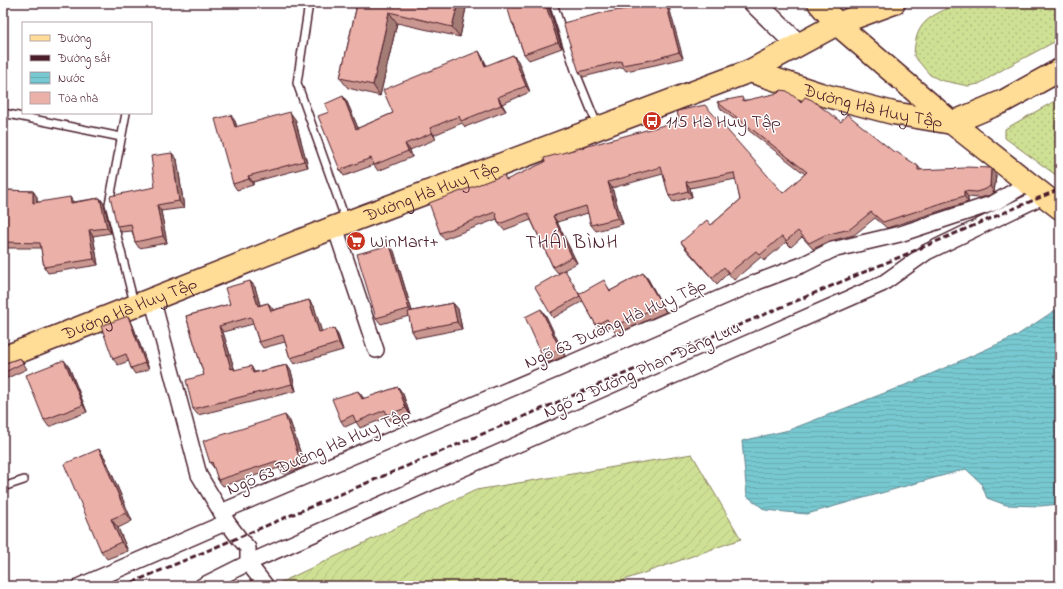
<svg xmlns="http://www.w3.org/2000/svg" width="1063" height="589" font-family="'Indie Flower',sans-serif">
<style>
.grass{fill:url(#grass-dots);stroke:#8c8060}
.garden{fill:url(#garden-furrows);stroke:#8c8060}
.water{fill:url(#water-rules);stroke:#65848e}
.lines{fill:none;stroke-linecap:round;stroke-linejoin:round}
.lane-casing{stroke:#4a1f2b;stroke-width:10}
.street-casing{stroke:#4a1f2b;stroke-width:18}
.secondary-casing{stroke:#4a1f2b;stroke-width:24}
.primary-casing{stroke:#4a1f2b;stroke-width:25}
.lane{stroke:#fff;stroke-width:7}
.street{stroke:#fff;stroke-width:15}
.secondary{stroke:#fff;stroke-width:21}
.primary{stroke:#ffdd96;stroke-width:22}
.rail{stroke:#4a1f2b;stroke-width:3;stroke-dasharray:6 3;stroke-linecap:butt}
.wall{fill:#ca9790;stroke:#4a1f2b}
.shaded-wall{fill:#a47b76;stroke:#4a1f2b}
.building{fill:#ebb0a8;stroke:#4a1f2b}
.labels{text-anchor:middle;stroke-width:3;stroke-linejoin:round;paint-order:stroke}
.street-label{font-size:18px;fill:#4a1f2b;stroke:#fff}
.poi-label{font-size:18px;fill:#4a1f2b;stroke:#fff;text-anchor:start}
.neighbourhood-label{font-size:19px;letter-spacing:1px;fill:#4a1f2b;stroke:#fff}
</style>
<defs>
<pattern id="grass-dots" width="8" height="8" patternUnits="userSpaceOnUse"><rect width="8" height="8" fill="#cee094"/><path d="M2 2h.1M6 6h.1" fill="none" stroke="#b2c080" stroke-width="1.8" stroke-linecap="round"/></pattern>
<pattern id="garden-furrows" width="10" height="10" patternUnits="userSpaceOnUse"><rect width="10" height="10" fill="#cee094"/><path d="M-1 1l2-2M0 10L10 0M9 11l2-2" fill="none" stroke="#b2c080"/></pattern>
<pattern id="water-rules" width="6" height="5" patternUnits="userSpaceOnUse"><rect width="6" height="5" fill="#77c8d0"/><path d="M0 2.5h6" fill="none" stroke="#68abb3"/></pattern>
</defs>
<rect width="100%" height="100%" fill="#fff"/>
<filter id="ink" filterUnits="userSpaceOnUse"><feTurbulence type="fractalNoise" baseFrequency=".025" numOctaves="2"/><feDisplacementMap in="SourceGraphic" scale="8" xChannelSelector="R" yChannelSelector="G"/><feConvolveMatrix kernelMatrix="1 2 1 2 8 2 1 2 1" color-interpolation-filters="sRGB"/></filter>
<g filter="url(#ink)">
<g class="grass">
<path d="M 954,3 L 1060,3 L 1060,39 L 1007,67 L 979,84 L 968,86 L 940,80 L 930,75 L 914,56 C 915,23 927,18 954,5 Z"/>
<path d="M 1060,98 L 1060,178 L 1005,138 L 1005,129 Z"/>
</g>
<path class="garden" d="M 692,454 L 741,539 L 624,580 L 624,586 L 273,586 L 476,490 Z"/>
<path class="water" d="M 1060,307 L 1060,504 L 1040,506 L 1006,505 L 987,498 L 981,483 L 966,469 L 807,514 L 765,510 L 747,496 L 742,441 L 789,430 L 913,382 L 1016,336 Z"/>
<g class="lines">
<defs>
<g id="lane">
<path d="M 309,3 L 297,83 L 346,221"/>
<path d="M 553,3 L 576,73 L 598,127"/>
<path d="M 3,113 L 121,137"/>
<path d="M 126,113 L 109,204 L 134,303"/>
<path d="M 3,487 L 24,480"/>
</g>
<g id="street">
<path d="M 335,227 L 376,350"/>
<path d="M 152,298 L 199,475 L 227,522 L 239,538 L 248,548 L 248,563"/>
<path d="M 221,512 L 562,367 L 757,282 L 802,265 L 832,250 L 900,234 L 994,203 L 1028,183"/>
<path d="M 248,563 L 266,586"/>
<path d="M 80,586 L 227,522"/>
<path d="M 202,586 L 248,563 L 882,284 L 927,252 L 1045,195"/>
</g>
<path id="secondary" d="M 755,3 L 798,45"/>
<g id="primary">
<path d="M 819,3 L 837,24 L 952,123 L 1060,208"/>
<path id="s1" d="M 750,71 L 820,94 L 893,113 L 952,123 L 1004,101 L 1060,70"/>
<path id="s2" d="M 3,358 L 335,227 L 750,71 L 837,24 L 894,3"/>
</g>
</defs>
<use href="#lane" class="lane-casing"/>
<use href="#street" class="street-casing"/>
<use href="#secondary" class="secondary-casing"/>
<use href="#primary" class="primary-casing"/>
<use href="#lane" class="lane"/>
<use href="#street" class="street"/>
<use href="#secondary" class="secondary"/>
<use href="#primary" class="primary"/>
<path class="rail" d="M 124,586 L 1060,189"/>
</g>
<g class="wall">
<path d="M 467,3 L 460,37 L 397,23 L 380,96 L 348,88 L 340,78 L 356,9 L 353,4 Z"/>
<path d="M 548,5 L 562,48 L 529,60 L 524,54 L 514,26 L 512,23 Z"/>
<path d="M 650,5 L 683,58 L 655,65 L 626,71 L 623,67 L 583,77 L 579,72 Z"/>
<path d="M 513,55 L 518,61 L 530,92 L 502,104 L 506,111 L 465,127 L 462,123 L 434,135 L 436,139 L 410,150 L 412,157 L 378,171 L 374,165 L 344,176 L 340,170 L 329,112 L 343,96 L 347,102 L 358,128 L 393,113 L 483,58 L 487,66 Z"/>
<path d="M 744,100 L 801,102 L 841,122 L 918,166 L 921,170 L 996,175 L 994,193 L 990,195 L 980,198 L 968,197 L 968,202 L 887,228 L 875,218 L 854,235 L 830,241 L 813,249 L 802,237 L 791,247 L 786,242 L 764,261 L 761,257 L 734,280 L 728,273 L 717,284 L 685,248 L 681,242 L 711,225 L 740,200 L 736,179 L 690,188 L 692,197 L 673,202 L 669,196 L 663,174 L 612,188 L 623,224 L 596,231 L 591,225 L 588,213 L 557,222 L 577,263 L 558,273 L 553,267 L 531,220 L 504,230 L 499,224 L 497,219 L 444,239 L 440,233 L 507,180 L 679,121 L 783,193 L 805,174 L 721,109 L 717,102 Z"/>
<path d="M 295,119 L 308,167 L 253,182 L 253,185 L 237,190 L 233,184 L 235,121 L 237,127 Z"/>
<path d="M 177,159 L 184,208 L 161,211 L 167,243 L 139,248 L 135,242 L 132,231 L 121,232 L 117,226 L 155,187 Z"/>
<path d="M 3,190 L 33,191 L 37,197 L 37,202 L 73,202 L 100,198 L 104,204 L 111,233 L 93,236 L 98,265 L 48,273 L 44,267 L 41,248 L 5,248 L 3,244 Z"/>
<path d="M 394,251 L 412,311 L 453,303 L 458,309 L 462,329 L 416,338 L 412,331 L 409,316 L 381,324 L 376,318 Z"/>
<path d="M 643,273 L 648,279 L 666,312 L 616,334 L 611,326 L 601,331 L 596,325 L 583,301 L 553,318 L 550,313 L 568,275 L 582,299 L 608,287 L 610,291 Z"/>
<path d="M 250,281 L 255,287 L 260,305 L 268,303 L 273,310 L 309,300 L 314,306 L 321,332 L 338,335 L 343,350 L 294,364 L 290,358 L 285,342 L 263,348 L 259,342 L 253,324 L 223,332 L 234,368 L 235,370 L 255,372 L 287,365 L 291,371 L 296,391 L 198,415 L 193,409 L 204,375 L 186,316 L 230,304 Z"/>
<path d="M 541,309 L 546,316 L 565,356 L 548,363 L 543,357 Z"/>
<path d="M 132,323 L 149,369 L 135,374 L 131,368 L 129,361 L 118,365 L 113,359 Z"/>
<path d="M 20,358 L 27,369 L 3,380 L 3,364 Z"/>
<path d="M 69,367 L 87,412 L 49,427 L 44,420 Z"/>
<path d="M 398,387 L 403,394 L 410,415 L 391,421 L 388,417 L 360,428 L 356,422 L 345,427 L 341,421 L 363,397 L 363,399 Z"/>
<path d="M 290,421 L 305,467 L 283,474 L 279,468 L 223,486 L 218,480 L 215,469 L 210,463 Z"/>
<path d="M 99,449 L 105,458 L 132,521 L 118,528 L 128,551 L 107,559 L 101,551 Z"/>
</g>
<g class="shaded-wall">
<path d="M 458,3 L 467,3 L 460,37 L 452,27 Z"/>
<path d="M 545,3 L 549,3 L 548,5 L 562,48 L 558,42 Z"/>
<path d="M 666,3 L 668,3 L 683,58 L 679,52 Z"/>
<path d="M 389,12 L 397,23 L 380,96 L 373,85 Z"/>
<path d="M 479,51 L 483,58 L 489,73 L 485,66 Z"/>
<path d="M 513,55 L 518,61 L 530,92 L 526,86 Z"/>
<path d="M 343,96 L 347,102 L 361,135 L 356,129 Z"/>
<path d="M 498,97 L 506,111 L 501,105 Z"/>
<path d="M 290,112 L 295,119 L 308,167 L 304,161 Z"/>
<path d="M 231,115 L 235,121 L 239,134 L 235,127 Z"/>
<path d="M 430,128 L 434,135 L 436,139 L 432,133 Z"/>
<path d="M 405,144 L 410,150 L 412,157 L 408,151 Z"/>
<path d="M 172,153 L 177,159 L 184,208 L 179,201 Z"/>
<path d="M 991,168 L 996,175 L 994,193 L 990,186 Z"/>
<path d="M 248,176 L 253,182 L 253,185 L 249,179 Z"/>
<path d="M 608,182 L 612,188 L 623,224 L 618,218 Z"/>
<path d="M 686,182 L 690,188 L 692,197 L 688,191 Z"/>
<path d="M 33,191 L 37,197 L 37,209 L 33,203 Z"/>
<path d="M 964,191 L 968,197 L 968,202 L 964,196 Z"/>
<path d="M 70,197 L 74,203 L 71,203 Z"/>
<path d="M 100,198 L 104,204 L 111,233 L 107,228 Z"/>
<path d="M 157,205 L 161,211 L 167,243 L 163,236 Z"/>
<path d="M 553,216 L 557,222 L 577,263 L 572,257 Z"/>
<path d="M 89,230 L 93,236 L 98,265 L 94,259 Z"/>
<path d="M 390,245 L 394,251 L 413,315 L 409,309 Z"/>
<path d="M 643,273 L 648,279 L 666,312 L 662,305 Z"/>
<path d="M 250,281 L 255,287 L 262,312 L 258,306 Z"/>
<path d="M 309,300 L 314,306 L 324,339 L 319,332 Z"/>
<path d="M 268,303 L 273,309 L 275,317 L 271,311 Z"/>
<path d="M 453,303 L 458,309 L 462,329 L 457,322 Z"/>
<path d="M 541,309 L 546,316 L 565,356 L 560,349 Z"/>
<path d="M 128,316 L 132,323 L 149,369 L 145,363 Z"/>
<path d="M 219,326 L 223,332 L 234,368 L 238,374 L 231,369 Z"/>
<path d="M 334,328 L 338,335 L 343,350 L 339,343 Z"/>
<path d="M 64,360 L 69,367 L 87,412 L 83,405 Z"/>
<path d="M 287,365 L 291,371 L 296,391 L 292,384 Z"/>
<path d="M 251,366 L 255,373 L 253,373 Z"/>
<path d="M 398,387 L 403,394 L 410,415 L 406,408 Z"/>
<path d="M 358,391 L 363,397 L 366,406 L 362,399 Z"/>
<path d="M 285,415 L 290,421 L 305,467 L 300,460 Z"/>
<path d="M 99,449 L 105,458 L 132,521 L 126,513 Z"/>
<path d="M 111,519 L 118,528 L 128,551 L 121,542 Z"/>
</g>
<g class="building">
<path d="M 353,3 L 458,3 L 452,27 L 389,12 L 373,85 L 340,78 L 357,5 L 353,4 Z"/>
<path d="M 506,3 L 545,3 L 558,42 L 524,54 L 513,23 L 512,23 Z"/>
<path d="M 649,3 L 666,3 L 679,52 L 651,60 L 622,65 L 621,61 L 579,72 L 563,23 L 602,13 L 650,5 Z"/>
<path d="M 479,51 L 485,66 L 513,55 L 526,86 L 498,97 L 501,105 L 461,121 L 459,116 L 430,128 L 432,133 L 405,144 L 408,151 L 374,165 L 371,158 L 340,170 L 318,116 L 329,112 L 325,104 L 343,96 L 356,129 L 393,113 L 383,90 Z"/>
<path d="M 781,90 L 787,91 L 801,102 L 805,97 L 812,100 L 841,122 L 847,114 L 894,152 L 895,151 L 918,166 L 918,170 L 965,168 L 966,167 L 991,168 L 990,186 L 986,189 L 976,192 L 964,191 L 964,196 L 883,222 L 871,212 L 850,229 L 825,235 L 809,243 L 798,231 L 786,241 L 782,236 L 760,255 L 756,251 L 729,273 L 724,267 L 712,278 L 681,242 L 707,220 L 711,225 L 740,200 L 734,173 L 686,182 L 688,191 L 669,196 L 661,167 L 608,182 L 618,218 L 591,225 L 586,206 L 553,216 L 572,257 L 553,267 L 528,213 L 499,224 L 495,212 L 440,233 L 429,203 L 504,175 L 506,180 L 545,162 L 544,158 L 679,121 L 677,111 L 705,105 L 783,193 L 807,172 L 717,102 L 742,97 L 743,101 L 778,93 Z"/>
<path d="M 290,112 L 304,161 L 248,176 L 249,179 L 233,184 L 215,119 L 231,115 L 235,127 Z"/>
<path d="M 172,153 L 179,201 L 157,205 L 163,236 L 135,242 L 131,224 L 117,226 L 110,196 L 155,187 L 151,156 Z"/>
<path d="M 3,190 L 33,191 L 33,203 L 70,197 L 71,203 L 100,198 L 107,228 L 89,230 L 94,259 L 44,267 L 40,243 L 3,242 Z"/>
<path d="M 390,245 L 409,309 L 376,318 L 357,254 Z"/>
<path d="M 565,270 L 580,296 L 550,313 L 535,287 Z"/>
<path d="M 643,273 L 662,305 L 612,327 L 607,319 L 596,325 L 579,294 L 604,280 L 610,291 Z"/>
<path d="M 250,281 L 258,306 L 268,303 L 271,311 L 309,300 L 319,332 L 334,328 L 339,343 L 290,358 L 283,335 L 259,342 L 251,317 L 219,326 L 231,369 L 234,368 L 234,370 L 251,366 L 253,373 L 287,365 L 292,384 L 193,409 L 186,380 L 204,375 L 186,316 L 230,304 L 225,288 Z"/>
<path d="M 453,303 L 457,322 L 412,331 L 408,312 Z"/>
<path d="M 541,309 L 560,349 L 543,357 L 525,317 Z"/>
<path d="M 128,316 L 145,363 L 131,368 L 126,354 L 113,359 L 101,326 Z"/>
<path d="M 20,358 L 23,363 L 3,373 L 3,364 Z"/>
<path d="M 64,360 L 83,405 L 44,420 L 26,375 Z"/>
<path d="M 398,387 L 406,408 L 387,415 L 385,410 L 356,422 L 353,415 L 341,421 L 332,399 L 358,391 L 362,399 Z"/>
<path d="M 285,415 L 300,460 L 279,468 L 277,461 L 218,480 L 212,462 L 210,463 L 203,441 Z"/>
<path d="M 99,449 L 126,513 L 111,519 L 121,542 L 101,551 L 64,464 Z"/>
</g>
</g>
<defs>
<symbol id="bus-disc" viewBox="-11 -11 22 22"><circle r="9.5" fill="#c8321e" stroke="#fff"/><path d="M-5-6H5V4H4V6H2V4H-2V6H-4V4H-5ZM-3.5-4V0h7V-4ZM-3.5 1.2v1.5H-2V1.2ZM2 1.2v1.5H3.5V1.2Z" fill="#fff"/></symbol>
<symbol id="supermarket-disc" viewBox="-11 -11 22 22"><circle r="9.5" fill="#c8321e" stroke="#fff"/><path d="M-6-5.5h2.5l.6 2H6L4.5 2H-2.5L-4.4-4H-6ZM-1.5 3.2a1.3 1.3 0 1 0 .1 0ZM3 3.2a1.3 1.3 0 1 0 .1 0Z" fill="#fff"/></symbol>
</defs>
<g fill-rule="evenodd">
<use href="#bus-disc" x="641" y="110" width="22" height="22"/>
<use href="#supermarket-disc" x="345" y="230" width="22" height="22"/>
</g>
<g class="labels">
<g class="street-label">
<text dy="6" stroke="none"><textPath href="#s1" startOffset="128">Đường Hà Huy Tập</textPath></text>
<text dy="6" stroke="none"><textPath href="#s2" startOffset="460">Đường Hà Huy Tập</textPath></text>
<text dy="6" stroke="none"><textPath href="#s2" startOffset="136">Đường Hà Huy Tập</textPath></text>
<text transform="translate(615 323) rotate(-24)" y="6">Ngõ 63 Đường Hà Huy Tập</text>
<text transform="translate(642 369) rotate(-24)" y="6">Ngõ 2 Đường Phan Đăng Lưu</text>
<text transform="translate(318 451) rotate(-23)" y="6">Ngõ 63 Đường Hà Huy Tập</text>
</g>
<g class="poi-label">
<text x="666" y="127">115 Hà Huy Tập</text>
<text x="370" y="247">WinMart+</text>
</g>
<g class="neighbourhood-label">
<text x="572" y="248">THÁI BÌNH</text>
</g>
</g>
<rect width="1063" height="589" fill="none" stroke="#fff" stroke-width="16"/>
<rect x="8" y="8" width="1047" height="573" fill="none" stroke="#4a1f2b" stroke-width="1.5" filter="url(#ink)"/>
<rect x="22" y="22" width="130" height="92" fill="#ffffff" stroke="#b7a5aa"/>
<rect x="30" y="35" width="20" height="6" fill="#ffdd96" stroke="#b7a5aa"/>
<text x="58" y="42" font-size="12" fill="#4a1f2b">Đường</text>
<rect x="30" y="55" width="20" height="6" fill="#4a1f2b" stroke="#b7a5aa"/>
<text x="58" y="62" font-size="12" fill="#4a1f2b">Đường sắt</text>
<rect x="30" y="72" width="20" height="12" fill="url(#water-rules)" stroke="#b7a5aa"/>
<text x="58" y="82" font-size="12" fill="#4a1f2b">Nước</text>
<rect x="30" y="92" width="20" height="12" fill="#ebb0a8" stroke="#b7a5aa"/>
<text x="58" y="102" font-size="12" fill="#4a1f2b">Tòa nhà</text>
</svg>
